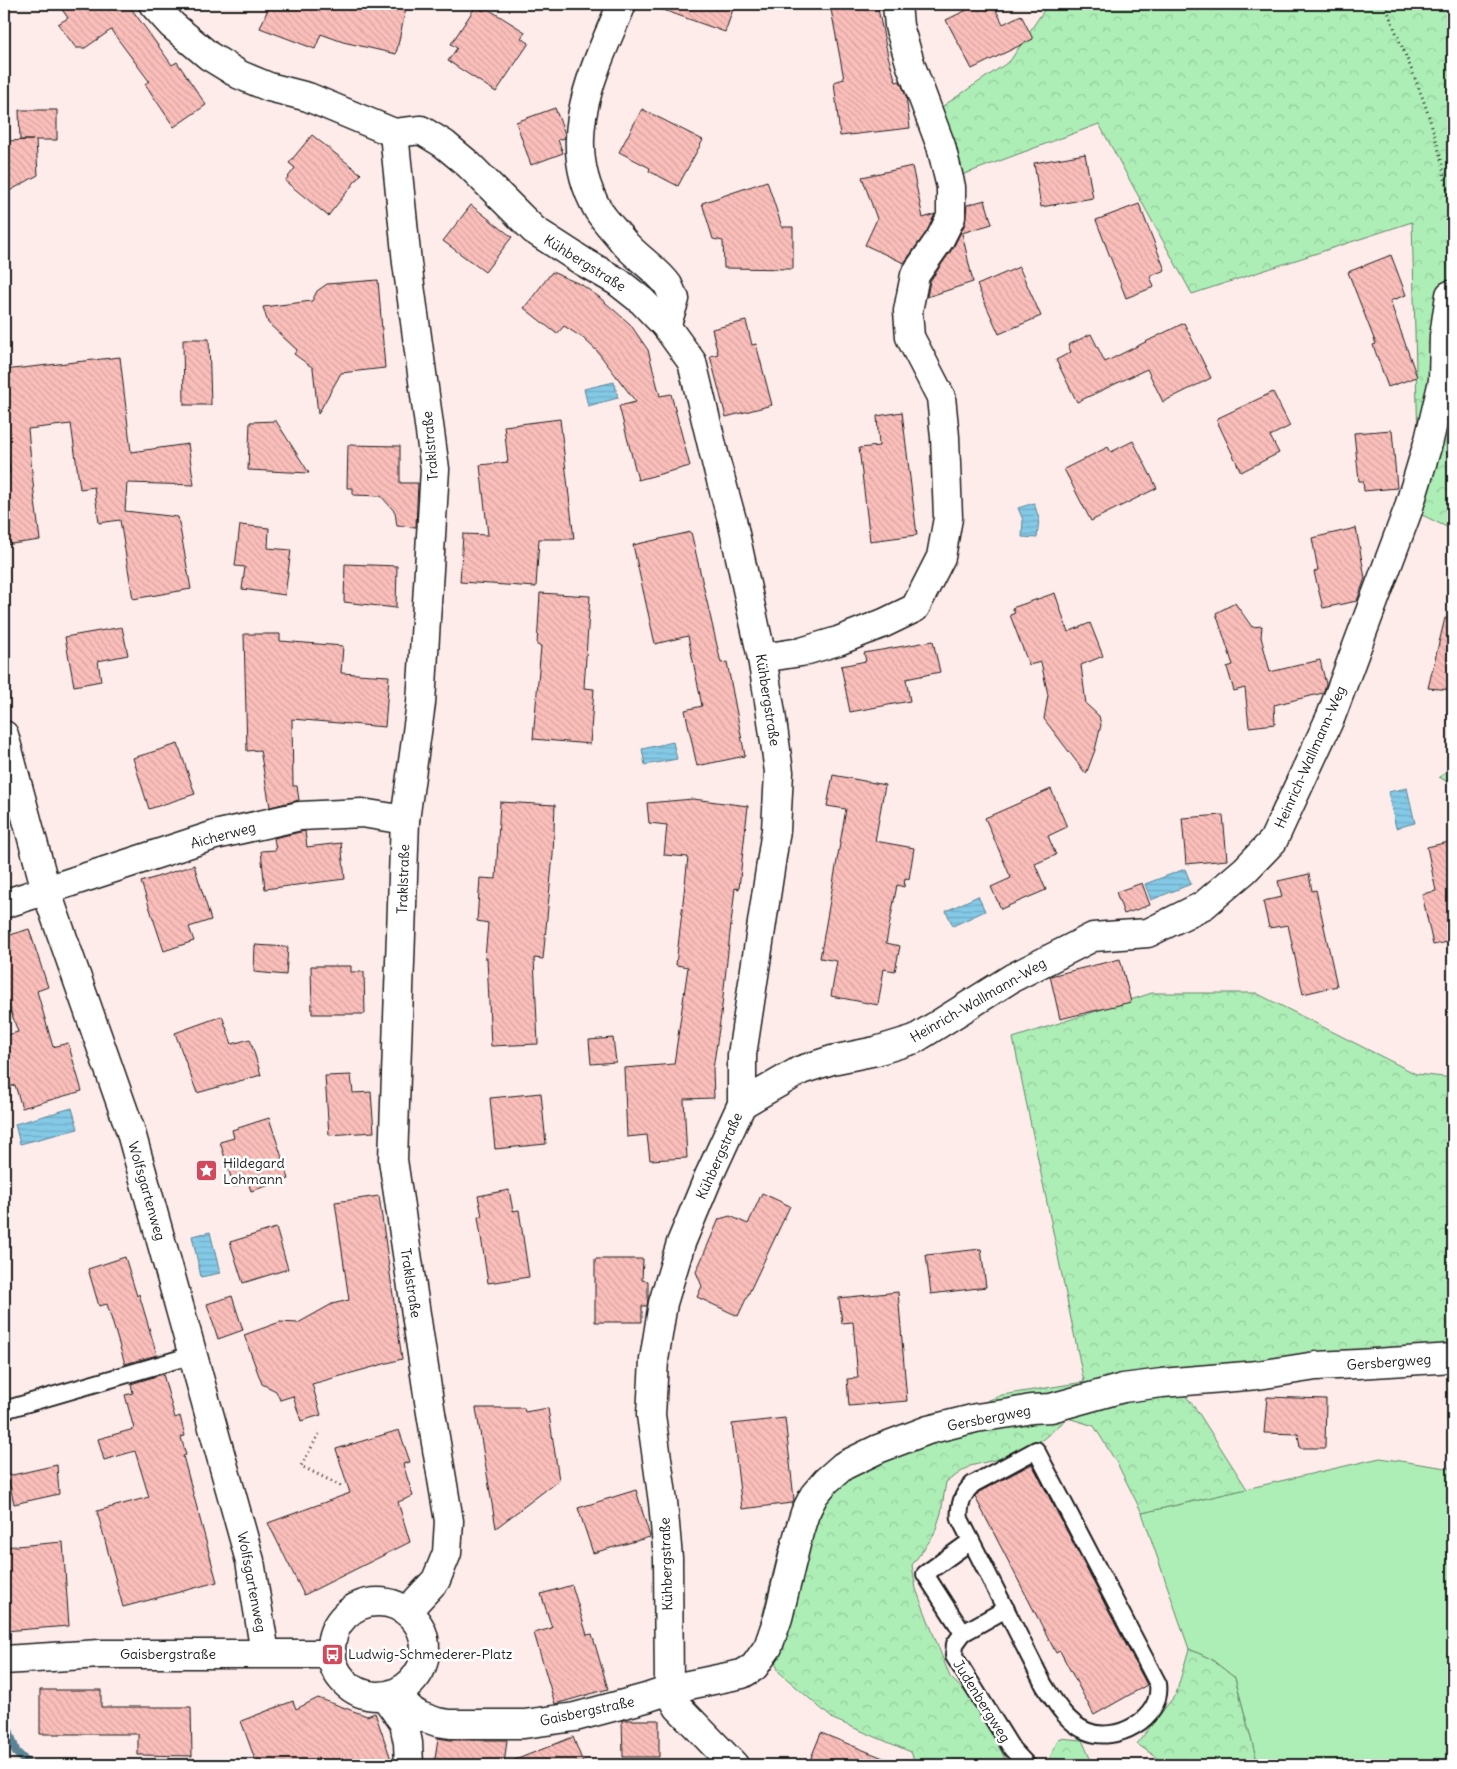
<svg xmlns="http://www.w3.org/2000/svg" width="1457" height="1769" font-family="Delius,sans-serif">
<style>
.green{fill:#adeeb6;stroke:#648569}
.forest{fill:url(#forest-crowns);stroke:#648569}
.water{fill:url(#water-rules);stroke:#5a8495}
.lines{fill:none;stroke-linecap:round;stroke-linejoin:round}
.stream{stroke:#5a8495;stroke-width:9}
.building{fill:url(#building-back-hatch);stroke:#1c1c1c}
.lane-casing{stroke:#1c1c1c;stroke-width:20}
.street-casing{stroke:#1c1c1c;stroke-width:31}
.path{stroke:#1c1c1c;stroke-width:3;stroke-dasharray:1 4;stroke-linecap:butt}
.lane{stroke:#fff;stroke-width:16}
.street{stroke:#fff;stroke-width:28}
.labels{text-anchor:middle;stroke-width:5;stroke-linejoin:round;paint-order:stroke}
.street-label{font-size:14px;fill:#1c1c1c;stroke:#fff}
.poi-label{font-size:14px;fill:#1c1c1c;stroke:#fff;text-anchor:start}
</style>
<defs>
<pattern id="forest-crowns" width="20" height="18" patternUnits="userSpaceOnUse" patternTransform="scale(1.25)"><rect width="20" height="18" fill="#adeeb6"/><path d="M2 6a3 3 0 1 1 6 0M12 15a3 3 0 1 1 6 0" fill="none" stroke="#94cc9c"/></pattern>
<pattern id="water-rules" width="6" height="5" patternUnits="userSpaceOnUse" patternTransform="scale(1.25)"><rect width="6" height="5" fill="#84c9e6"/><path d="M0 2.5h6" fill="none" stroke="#71acc5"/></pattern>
<pattern id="building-back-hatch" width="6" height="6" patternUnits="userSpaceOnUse" patternTransform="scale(1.25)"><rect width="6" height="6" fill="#fbbfbb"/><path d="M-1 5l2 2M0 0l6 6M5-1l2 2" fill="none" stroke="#d7a4a0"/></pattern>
</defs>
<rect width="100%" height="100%" fill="#feeceb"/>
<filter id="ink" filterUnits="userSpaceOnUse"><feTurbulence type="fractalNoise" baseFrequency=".02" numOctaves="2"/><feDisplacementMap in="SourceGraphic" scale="10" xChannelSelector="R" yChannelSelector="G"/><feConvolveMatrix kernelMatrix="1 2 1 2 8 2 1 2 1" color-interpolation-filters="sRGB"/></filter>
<g filter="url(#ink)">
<path class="green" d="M 1380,1458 L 1453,1469 L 1453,1765 L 1258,1765 L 1235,1678 L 1211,1659 L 1189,1649 L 1142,1513 Z"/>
<g class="forest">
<path d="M 1048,4 L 1453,4 L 1453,530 L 1420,514 L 1412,222 L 1192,294 L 1099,124 L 962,175 L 940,108 L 1010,61 Z"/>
<path d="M 1453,768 L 1453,785 L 1439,777 Z"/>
<path d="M 1152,993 L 1256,993 L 1416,1074 L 1453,1078 L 1453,1351 L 1181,1390 L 1196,1409 L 1247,1489 L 1142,1513 L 1118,1465 L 1094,1426 L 1068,1418 L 1042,1440 L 1010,1456 L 970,1466 L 946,1482 L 941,1513 L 934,1535 L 912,1565 L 916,1589 L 950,1677 L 977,1703 L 1006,1761 L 1047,1764 L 1059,1738 L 1082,1740 L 1093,1765 L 916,1765 L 911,1752 L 833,1719 L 779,1672 L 760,1625 L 780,1545 L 803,1490 L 839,1459 L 1002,1395 L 1084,1382 L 1013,1038 Z"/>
<path d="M 1189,1649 L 1211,1659 L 1235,1678 L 1258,1765 L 1168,1765 L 1137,1744 L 1176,1694 Z"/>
</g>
<g class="water">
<path d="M 614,382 L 618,398 L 588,406 L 584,389 Z"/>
<path d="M 1034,503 L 1039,519 L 1037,538 L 1022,537 L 1023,520 L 1018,508 Z"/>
<path d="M 673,742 L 677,759 L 645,765 L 642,749 Z"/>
<path d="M 1407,788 L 1415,823 L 1396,828 L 1388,792 Z"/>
<path d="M 1185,869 L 1191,884 L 1151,900 L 1145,884 Z"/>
<path d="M 978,896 L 985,911 L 953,926 L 946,911 Z"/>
<path d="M 72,1108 L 78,1129 L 20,1144 L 15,1124 Z"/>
<path d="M 210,1232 L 220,1273 L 201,1277 L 192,1236 Z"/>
</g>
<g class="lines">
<path class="stream" d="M 4,1717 L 16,1752 L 29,1765"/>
</g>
<g class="building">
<path d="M 58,4 L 128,4 L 172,65 L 177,62 L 206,105 L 174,127 L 145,84 L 149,81 L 111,30 L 85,48 L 76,48 L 58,24 L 68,18 Z"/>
<path d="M 270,4 L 407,4 L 396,54 L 343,42 L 321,34 L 315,49 L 260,28 Z"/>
<path d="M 656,4 L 735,4 L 725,32 L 655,7 Z"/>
<path d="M 830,4 L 877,4 L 888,56 L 896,82 L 900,81 L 906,96 L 910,128 L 840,136 L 834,82 L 844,79 Z"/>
<path d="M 979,4 L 993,4 L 1003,24 L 1021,15 L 1033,39 L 972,69 L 946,20 Z"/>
<path d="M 476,6 L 483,11 L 485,7 L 525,32 L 521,38 L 529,43 L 496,92 L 448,61 L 457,48 L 451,44 Z"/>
<path d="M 555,108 L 565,134 L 565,138 L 558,140 L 563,153 L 531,165 L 516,122 Z"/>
<path d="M 642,109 L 703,140 L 678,186 L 649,171 L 650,168 L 619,152 Z"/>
<path d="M 19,110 L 57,110 L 57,140 L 36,140 L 38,175 L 4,194 L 4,141 L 33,140 L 20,140 Z"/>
<path d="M 312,135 L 361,174 L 328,216 L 285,181 L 295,168 L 289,163 Z"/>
<path d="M 1085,154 L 1093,198 L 1041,207 L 1034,163 Z"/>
<path d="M 912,166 L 923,218 L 935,214 L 927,231 L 904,263 L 865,245 L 877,219 L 862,177 Z"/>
<path d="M 767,181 L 782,227 L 793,227 L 793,269 L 724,268 L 723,241 L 713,239 L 702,203 Z"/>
<path d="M 985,200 L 992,224 L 962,233 L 973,282 L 927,297 L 930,281 L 953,248 L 965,224 L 967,205 Z"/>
<path d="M 1139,204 L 1165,270 L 1150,276 L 1154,287 L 1126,298 L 1096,220 Z"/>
<path d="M 471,205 L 512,237 L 485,272 L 443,241 Z"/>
<path d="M 1391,255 L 1406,295 L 1390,301 L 1417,377 L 1388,387 L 1373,345 L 1376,344 L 1348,272 Z"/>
<path d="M 1019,267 L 1041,316 L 999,334 L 977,285 Z"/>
<path d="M 552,272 L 582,285 L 599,297 L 630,324 L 648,350 L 660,396 L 671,394 L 690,466 L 638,480 L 619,406 L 636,402 L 597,351 L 583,338 L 564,326 L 557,334 L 524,308 Z"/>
<path d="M 378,280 L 385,368 L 341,373 L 318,414 L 313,368 L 294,354 L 297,350 L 268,323 L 263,307 L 312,301 L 317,291 L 327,284 Z"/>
<path d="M 746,321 L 752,345 L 756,344 L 772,405 L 726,417 L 710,356 L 718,354 L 712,329 Z"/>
<path d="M 1184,323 L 1211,378 L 1163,402 L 1147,369 L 1077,402 L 1056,360 L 1071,352 L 1068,345 L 1091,334 L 1105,362 Z"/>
<path d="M 183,339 L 209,339 L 211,405 L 184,405 Z"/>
<path d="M 120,357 L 131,452 L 188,444 L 194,485 L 127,483 L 125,511 L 178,517 L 191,589 L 133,599 L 120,520 L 99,523 L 94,487 L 80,489 L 71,424 L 28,429 L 34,493 L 40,540 L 4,545 L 4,474 L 10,473 L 4,422 L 4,370 Z"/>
<path d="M 1273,392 L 1290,426 L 1270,436 L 1279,453 L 1241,472 L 1216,419 Z"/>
<path d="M 902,412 L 917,535 L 870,541 L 859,448 L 879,446 L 877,416 Z"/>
<path d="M 560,419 L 574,539 L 539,539 L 536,587 L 460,582 L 463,534 L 488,535 L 480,465 L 508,462 L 504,426 Z"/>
<path d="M 276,421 L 309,473 L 248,470 L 250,422 Z"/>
<path d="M 1392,430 L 1397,488 L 1364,491 L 1363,481 L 1359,481 L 1354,433 Z"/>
<path d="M 1133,441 L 1157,488 L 1091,521 L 1064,469 L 1108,447 L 1111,452 Z"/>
<path d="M 348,445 L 400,446 L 400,483 L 418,483 L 416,527 L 397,526 L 395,512 L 381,496 L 353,495 L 353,488 L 347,488 Z"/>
<path d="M 240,525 L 269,528 L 268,548 L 291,550 L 285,595 L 242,589 L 245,567 L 235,566 Z"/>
<path d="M 1356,528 L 1365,578 L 1357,601 L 1323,608 L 1314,572 L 1318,570 L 1312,538 Z"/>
<path d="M 691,532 L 721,663 L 727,662 L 745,756 L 697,766 L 685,710 L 702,706 L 688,636 L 655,644 L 633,545 Z"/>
<path d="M 345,564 L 397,566 L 396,608 L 344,602 Z"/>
<path d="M 540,593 L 590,596 L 584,688 L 594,689 L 590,744 L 533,739 L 541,646 L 537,645 Z"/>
<path d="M 1055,593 L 1068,632 L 1090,623 L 1103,656 L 1081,665 L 1086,704 L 1099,716 L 1101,725 L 1095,750 L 1086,774 L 1044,719 L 1048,695 L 1041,662 L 1029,665 L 1010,615 L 1015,613 L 1012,608 Z"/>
<path d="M 1235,603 L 1252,627 L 1262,626 L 1261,637 L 1270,672 L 1320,660 L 1326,684 L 1323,693 L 1274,705 L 1275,724 L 1249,727 L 1245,688 L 1234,691 L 1227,667 L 1233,665 L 1216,613 Z"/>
<path d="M 1445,618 L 1453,619 L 1453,690 L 1428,688 Z"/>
<path d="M 122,627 L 128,655 L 98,661 L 101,681 L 74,686 L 65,637 Z"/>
<path d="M 244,634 L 280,634 L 280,641 L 343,646 L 341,673 L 389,676 L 385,727 L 292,719 L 293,786 L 297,786 L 299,800 L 270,807 L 260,750 L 247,751 Z"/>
<path d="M 933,641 L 940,672 L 906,679 L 910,701 L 850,712 L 841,666 L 866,661 L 864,653 Z"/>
<path d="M 178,744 L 195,794 L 149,809 L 133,758 Z"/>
<path d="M 833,775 L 885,785 L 875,841 L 914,848 L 909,879 L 905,878 L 904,887 L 897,885 L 886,943 L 900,946 L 895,971 L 884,969 L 878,1005 L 831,996 L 837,961 L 820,958 L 846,809 L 827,806 Z"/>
<path d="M 1051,789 L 1067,827 L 1048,836 L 1056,855 L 1035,864 L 1046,890 L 1001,909 L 991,887 L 1011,878 L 985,818 Z"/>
<path d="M 693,799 L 748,806 L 741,869 L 739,889 L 735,888 L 721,1015 L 713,1069 L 714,1098 L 684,1099 L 687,1158 L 650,1160 L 647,1135 L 627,1137 L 624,1068 L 674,1064 L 688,967 L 676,965 L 688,857 L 664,855 L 667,825 L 649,823 L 647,803 Z"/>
<path d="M 500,802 L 555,805 L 553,855 L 543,959 L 534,958 L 538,1044 L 491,1046 L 487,958 L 485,958 L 488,923 L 477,921 L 480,878 L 496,879 Z"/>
<path d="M 1223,815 L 1227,860 L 1186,864 L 1182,818 Z"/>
<path d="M 305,831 L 307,847 L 341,843 L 345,879 L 265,889 L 261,851 L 276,850 L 274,838 Z"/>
<path d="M 1453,841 L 1453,941 L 1433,945 L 1422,894 L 1436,891 L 1427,847 Z"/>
<path d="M 194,865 L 211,920 L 189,927 L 194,941 L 164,951 L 141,882 Z"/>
<path d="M 1309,874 L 1312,891 L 1316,890 L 1337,986 L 1303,994 L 1288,925 L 1269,928 L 1263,901 L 1282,897 L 1278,881 Z"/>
<path d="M 1142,883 L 1150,905 L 1124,914 L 1116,892 Z"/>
<path d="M 29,929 L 48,987 L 37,991 L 53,1047 L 68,1043 L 82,1091 L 22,1108 L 15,1085 L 4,1089 L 4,1036 L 18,1032 L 4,992 L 4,937 Z"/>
<path d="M 255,945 L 288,947 L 286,975 L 254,972 Z"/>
<path d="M 1120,959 L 1131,1002 L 1060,1019 L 1050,976 Z"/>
<path d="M 311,966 L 351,966 L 351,972 L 364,972 L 365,1014 L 312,1014 Z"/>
<path d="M 222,1016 L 232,1044 L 250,1039 L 261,1075 L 197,1093 L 175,1033 Z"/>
<path d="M 613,1038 L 616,1062 L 591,1064 L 589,1040 Z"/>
<path d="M 351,1075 L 353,1093 L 371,1092 L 374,1132 L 329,1135 L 325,1076 Z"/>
<path d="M 541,1093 L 546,1144 L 495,1149 L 490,1098 Z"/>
<path d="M 269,1118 L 289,1179 L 251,1191 L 248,1182 L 234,1187 L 220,1142 L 234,1138 L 232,1130 Z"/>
<path d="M 509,1190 L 513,1211 L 519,1210 L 529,1277 L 488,1283 L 478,1217 L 482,1216 L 478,1196 Z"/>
<path d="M 762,1193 L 790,1206 L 738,1316 L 697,1297 L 702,1286 L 696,1272 L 719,1219 L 730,1216 L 748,1224 Z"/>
<path d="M 379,1196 L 402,1359 L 312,1384 L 321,1415 L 301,1421 L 293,1396 L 280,1400 L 276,1391 L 262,1384 L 244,1335 L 280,1322 L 298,1323 L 332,1304 L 349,1300 L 335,1202 Z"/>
<path d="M 276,1228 L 288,1269 L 243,1283 L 230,1242 Z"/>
<path d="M 981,1249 L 986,1287 L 931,1294 L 926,1255 Z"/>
<path d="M 125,1257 L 137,1296 L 139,1294 L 157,1355 L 125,1364 L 107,1304 L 99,1306 L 88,1269 Z"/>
<path d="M 595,1259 L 643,1259 L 642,1280 L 648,1281 L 648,1298 L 647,1306 L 642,1306 L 642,1322 L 595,1322 Z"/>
<path d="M 898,1292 L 907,1401 L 849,1406 L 847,1379 L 858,1378 L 853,1322 L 842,1323 L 839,1298 Z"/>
<path d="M 232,1296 L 243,1330 L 218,1339 L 207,1304 Z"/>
<path d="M 163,1374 L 175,1418 L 180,1416 L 185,1436 L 181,1437 L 186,1455 L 183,1456 L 217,1582 L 123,1607 L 97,1511 L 149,1497 L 135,1451 L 104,1460 L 98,1439 L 134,1429 L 125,1395 L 133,1393 L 131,1384 Z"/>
<path d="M 1267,1397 L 1326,1399 L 1325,1448 L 1300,1448 L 1298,1434 L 1264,1433 Z"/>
<path d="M 476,1408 L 524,1408 L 525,1412 L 548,1408 L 559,1480 L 496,1528 Z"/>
<path d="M 785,1418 L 794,1499 L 792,1503 L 742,1509 L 732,1424 Z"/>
<path d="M 399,1430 L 410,1462 L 403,1464 L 413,1496 L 398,1502 L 410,1542 L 304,1595 L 268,1523 L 350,1493 L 336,1449 Z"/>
<path d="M 1032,1464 L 1147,1685 L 1094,1715 L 1060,1651 L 1056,1653 L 975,1497 L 979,1492 Z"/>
<path d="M 57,1465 L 59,1494 L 14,1504 L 8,1476 Z"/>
<path d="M 636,1490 L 650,1537 L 593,1553 L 578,1508 Z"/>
<path d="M 63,1542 L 69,1626 L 4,1631 L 4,1547 Z"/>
<path d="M 572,1585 L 587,1635 L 592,1634 L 608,1689 L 555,1704 L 534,1633 L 552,1628 L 541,1594 Z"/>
<path d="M 40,1690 L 101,1690 L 101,1707 L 191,1707 L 192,1756 L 138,1755 L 138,1734 L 40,1734 Z"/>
<path d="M 318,1698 L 367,1716 L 375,1713 L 393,1765 L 257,1765 L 241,1721 L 293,1701 L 296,1709 Z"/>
<path d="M 622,1720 L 659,1720 L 659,1757 L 623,1757 Z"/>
<path d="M 821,1733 L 898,1764 L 898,1765 L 808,1765 Z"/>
<path d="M 573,1737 L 584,1765 L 505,1765 L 505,1764 Z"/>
<path d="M 438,1738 L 450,1740 L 507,1740 L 504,1765 L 434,1765 Z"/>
</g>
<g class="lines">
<defs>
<g id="lane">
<path d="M 4,1410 L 193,1355"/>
<path d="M 1036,1450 L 1158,1684 C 1163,1719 1115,1744 1086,1731 C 1066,1722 1055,1702 1044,1685 L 960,1519 C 958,1506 963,1493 973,1484 Z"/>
<path d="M 971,1541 L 925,1574 L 963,1633 L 1006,1609"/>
<path d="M 963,1633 L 955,1644 L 954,1656 L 1012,1749 L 1027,1765"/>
</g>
<g id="street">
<path d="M 153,4 L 172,25 L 209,56 L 240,75 L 269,87 L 308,97 L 394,133 L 421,130 L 444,144 L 468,164 L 534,230 L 582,261 L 618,282 L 642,301 L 666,326 L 692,362 L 716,462 L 732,520 L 762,658 L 771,713 L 779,772 L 776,830 L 742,1055 L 742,1104 L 708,1178 L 681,1243 L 663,1303 L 654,1360 L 651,1415 L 663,1502 L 668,1558 L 669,1691 L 678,1707 L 734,1765"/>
<path d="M 622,4 C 594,70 557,140 598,210 C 605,221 614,230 622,240 C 634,256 657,269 668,285 C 670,289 672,295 675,299 L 666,326"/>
<path d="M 394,133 L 407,263 L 435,469 L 421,703 L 405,820 L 393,1160 L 429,1401 L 449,1521 L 447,1553 L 436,1580 L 407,1611"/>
<path d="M 762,658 L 801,652 L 838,641 L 884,623 L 915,608 L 941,557 L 948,518 L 945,437 L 941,397 L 910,337 L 908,311 L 915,275 L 940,239 L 951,217 L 951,187 L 941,146 L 911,66 L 899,26 L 897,4"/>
<path d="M 4,735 L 46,890 L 130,1129 L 250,1561 L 265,1653"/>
<path d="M 4,904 L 215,835 L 300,816 L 362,813 L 405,820"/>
<path d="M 742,1104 L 801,1070 L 832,1060 L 876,1051 L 915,1039 L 1012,978 L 1093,937 L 1148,933 L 1204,905 L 1245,870 L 1273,841 L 1331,716 L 1408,510 L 1429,440 L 1443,381 L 1444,336 L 1450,295"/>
<circle cx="378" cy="1649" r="47"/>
<path d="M 4,1660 L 100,1654 L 332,1654"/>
<path d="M 398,1692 L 403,1702 L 412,1711 L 420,1716 L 437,1722 L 450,1724 L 524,1724 L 575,1717 L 646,1698 L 679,1687 L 742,1674 L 754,1667 L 768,1647 L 778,1618 L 799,1532 L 805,1513 L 814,1495 L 826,1481 L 843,1466 L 878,1449 L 928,1430 L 976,1418 L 1011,1413 L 1031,1409 L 1051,1408 L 1123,1388 L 1162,1383 L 1258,1375 L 1316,1366 L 1358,1364 L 1453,1358"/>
<path d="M 386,1698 L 404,1723 L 408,1743 L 409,1765"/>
</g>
</defs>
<use href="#lane" class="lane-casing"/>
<use href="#street" class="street-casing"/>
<g class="path">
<path d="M 1385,4 C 1399,42 1417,79 1429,117 C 1445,165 1454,217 1452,267"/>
<path d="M 319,1434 L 301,1466 L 343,1487"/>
</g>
<use href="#lane" class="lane"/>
<use href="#street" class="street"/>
</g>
</g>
<defs>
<symbol id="sight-square" viewBox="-11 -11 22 22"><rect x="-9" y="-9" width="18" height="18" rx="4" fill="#d1495b" stroke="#fff"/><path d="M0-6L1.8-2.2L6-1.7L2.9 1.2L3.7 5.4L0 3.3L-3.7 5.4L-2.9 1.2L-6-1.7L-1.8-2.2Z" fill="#fff"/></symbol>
<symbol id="bus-square" viewBox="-11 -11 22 22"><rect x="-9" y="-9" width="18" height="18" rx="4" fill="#d1495b" stroke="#fff"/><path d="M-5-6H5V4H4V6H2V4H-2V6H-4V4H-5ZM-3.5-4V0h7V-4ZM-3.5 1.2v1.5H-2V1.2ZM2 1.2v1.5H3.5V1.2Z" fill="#fff"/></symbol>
</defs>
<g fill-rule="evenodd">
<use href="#sight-square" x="194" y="1158" width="25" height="25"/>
<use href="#bus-square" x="320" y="1642" width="25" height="25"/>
</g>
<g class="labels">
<g class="street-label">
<text transform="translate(585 263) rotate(32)" y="5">Kühbergstraße</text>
<text transform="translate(430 446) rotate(-95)" y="5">Traklstraße</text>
<text transform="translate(768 700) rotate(81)" y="5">Kühbergstraße</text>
<text transform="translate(1310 757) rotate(-66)" y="5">Heinrich-Wallmann-Weg</text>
<text transform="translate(223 835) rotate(-15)" y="5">Aicherweg</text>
<text transform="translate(403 879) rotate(-88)" y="5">Traklstraße</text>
<text transform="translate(978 1000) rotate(-30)" y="5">Heinrich-Wallmann-Weg</text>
<text transform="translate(719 1156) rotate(-66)" y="5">Kühbergstraße</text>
<text transform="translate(147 1191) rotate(74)" y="5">Wolfsgartenweg</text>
<text transform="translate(411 1283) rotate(81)" y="5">Traklstraße</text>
<text transform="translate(1389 1362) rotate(-4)" y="5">Gersbergweg</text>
<text transform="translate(989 1418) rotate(-11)" y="5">Gersbergweg</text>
<text transform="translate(666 1564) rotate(-92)" y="5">Kühbergstraße</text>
<text transform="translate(252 1582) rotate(79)" y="5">Wolfsgartenweg</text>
<text x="168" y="1659">Gaisbergstraße</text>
<text transform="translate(982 1701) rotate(58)" y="5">Judenbergweg</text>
<text transform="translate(587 1711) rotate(-12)" y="5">Gaisbergstraße</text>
</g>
<g class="poi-label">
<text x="223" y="1168">Hildegard<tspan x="223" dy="16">Lohmann</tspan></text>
<text x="348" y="1659">Ludwig-Schmederer-Platz</text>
</g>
</g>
<rect width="1457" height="1769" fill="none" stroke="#fff" stroke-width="20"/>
<rect x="10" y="10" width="1437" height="1749" fill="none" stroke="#1c1c1c" stroke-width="2" filter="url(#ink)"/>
</svg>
